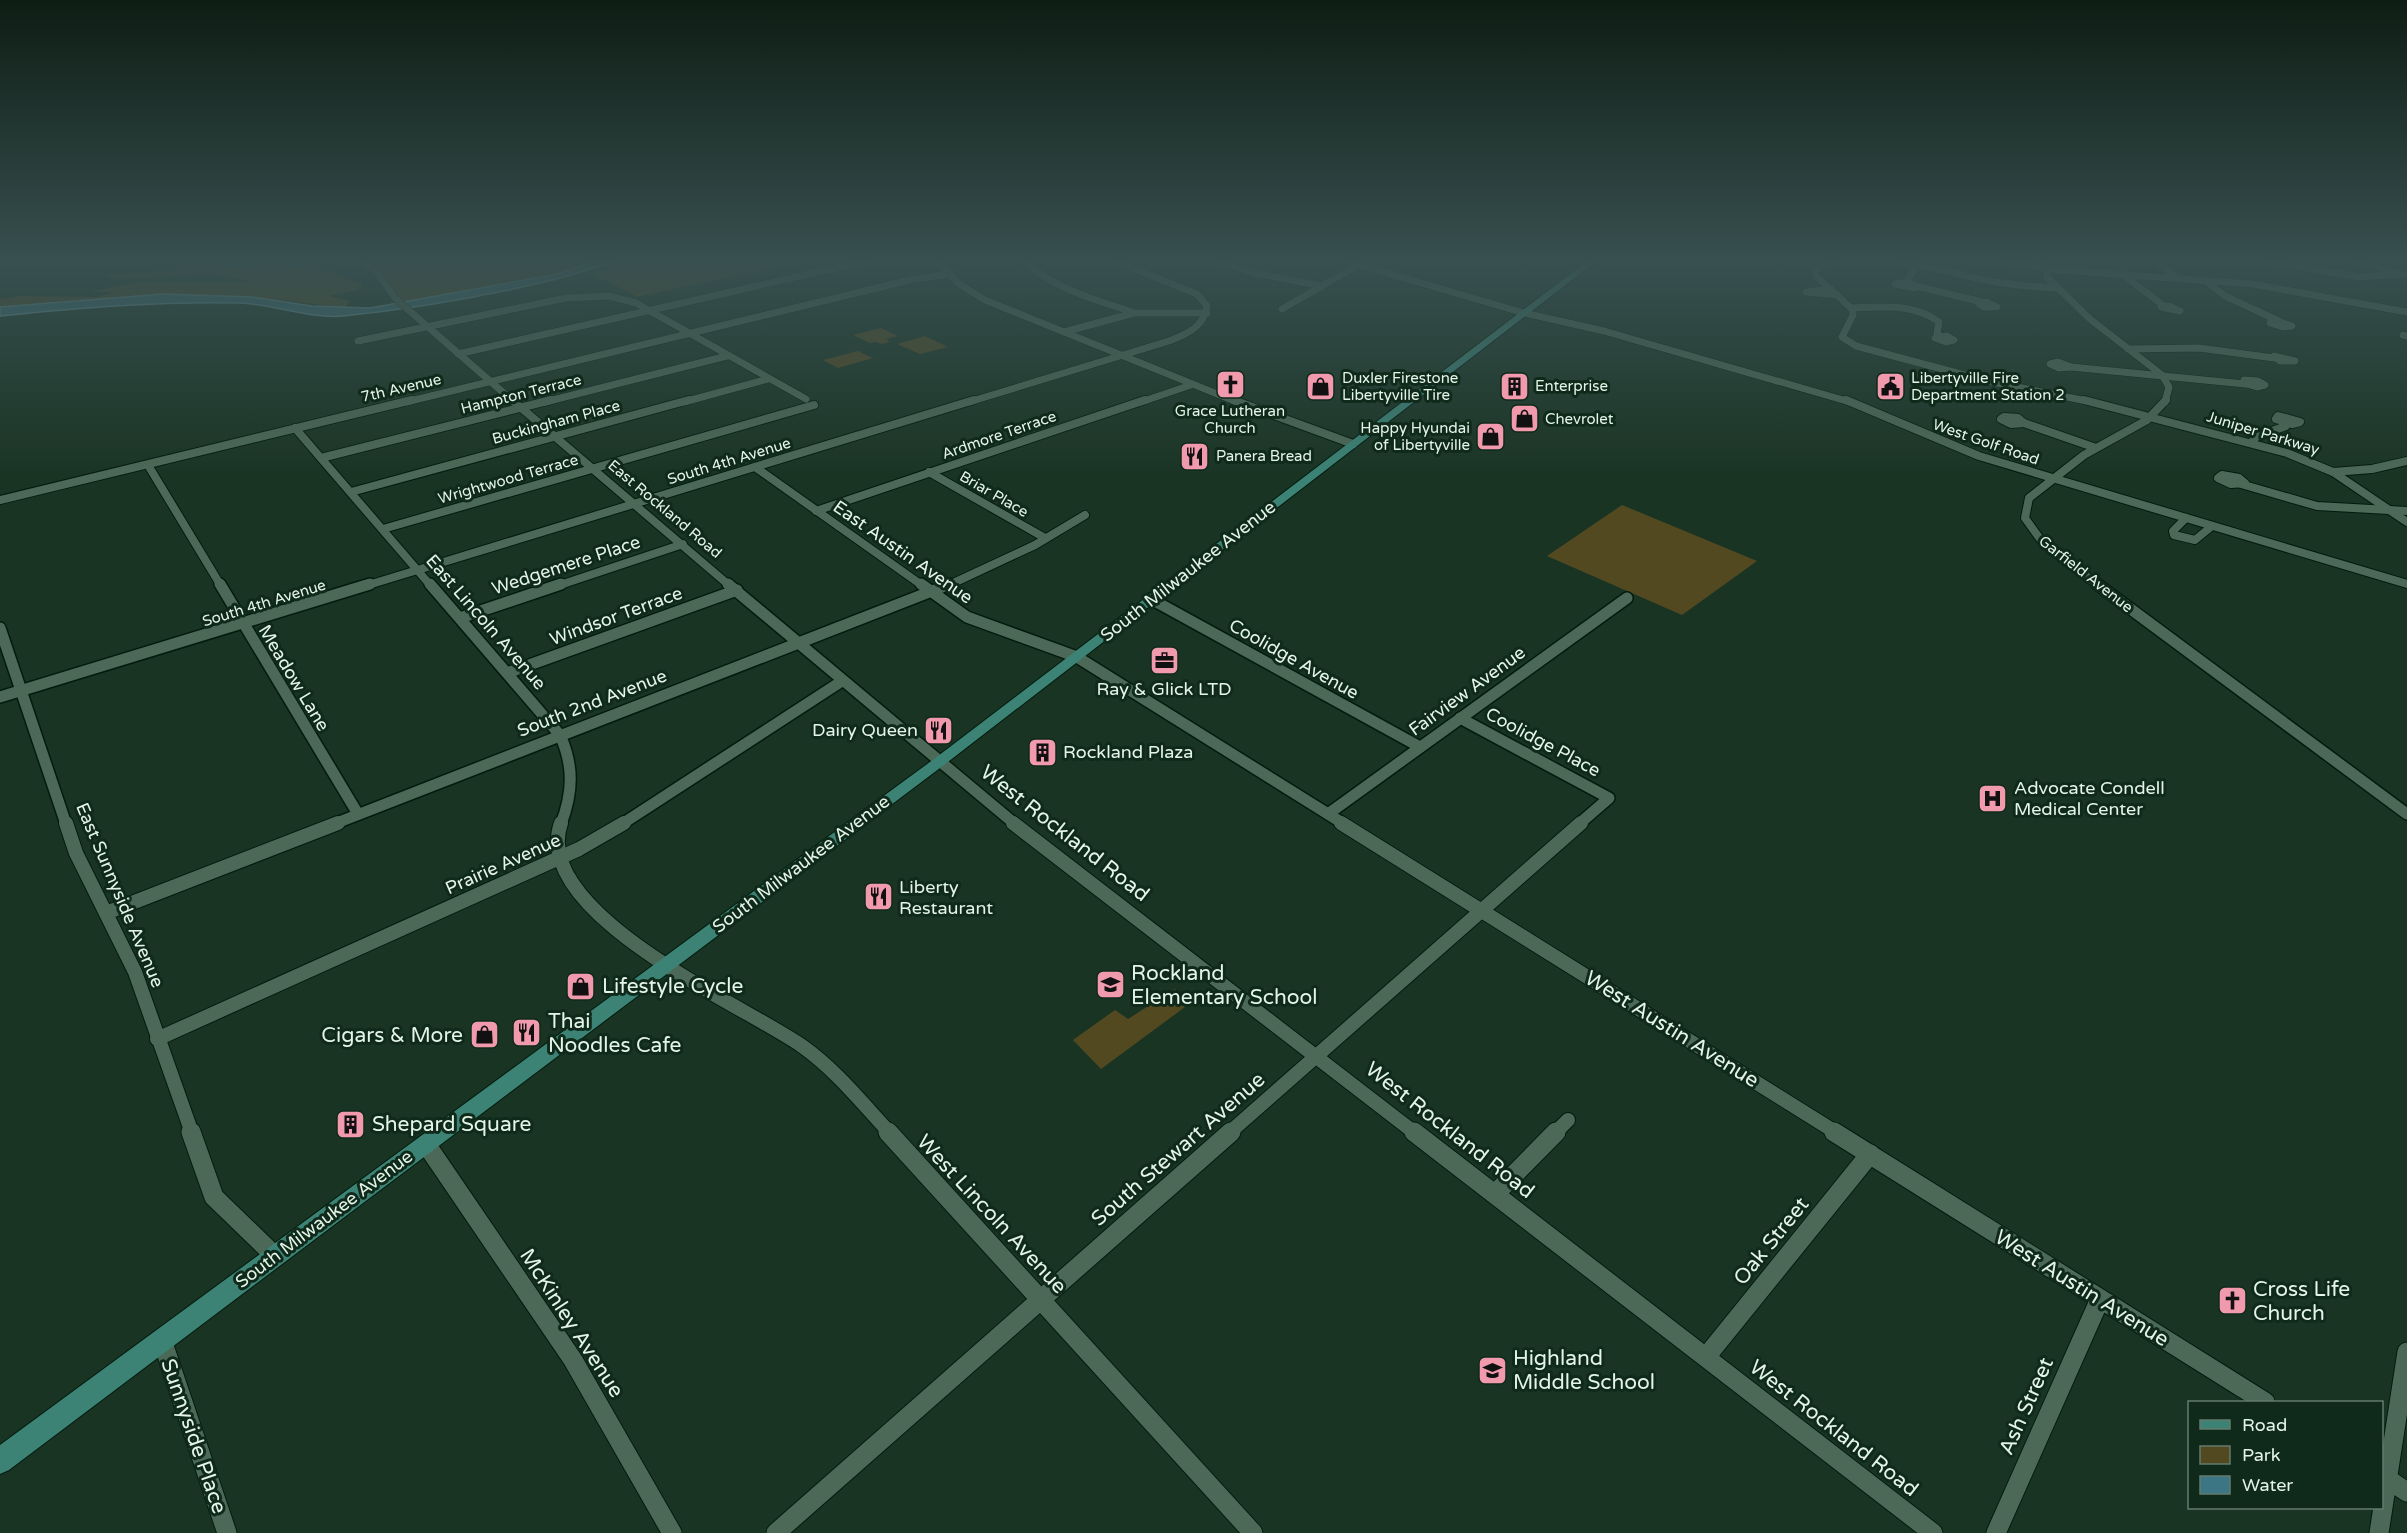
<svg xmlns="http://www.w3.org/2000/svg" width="2407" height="1533" font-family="'Varela Round',sans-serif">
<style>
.green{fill:#534921}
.water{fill:#3c7583;stroke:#6e9ba2;stroke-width:1.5}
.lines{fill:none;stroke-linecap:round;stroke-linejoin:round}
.minor-far4-casing{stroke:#021b0d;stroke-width:8}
.minor-far3-casing{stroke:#021b0d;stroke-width:10}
.minor-far2-casing{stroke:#021b0d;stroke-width:14}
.minor-far1-casing{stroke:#021b0d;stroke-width:16}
.minor-casing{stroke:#021b0d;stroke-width:21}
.major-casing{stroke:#021b0d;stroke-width:2}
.minor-far4{stroke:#4c6856;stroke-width:7}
.minor-far3{stroke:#4c6856;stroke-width:8}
.minor-far2{stroke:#4c6856;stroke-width:11}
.minor-far1{stroke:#4c6856;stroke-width:14}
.minor{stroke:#4c6856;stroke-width:19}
.major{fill:#3c8275;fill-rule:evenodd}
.labels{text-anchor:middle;stroke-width:6;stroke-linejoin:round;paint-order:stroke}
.far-poi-label{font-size:15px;fill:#e4f4e9;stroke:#0f2a1a;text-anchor:start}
.far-street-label{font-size:15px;fill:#e4f4e9;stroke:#0f2a1a}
.street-label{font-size:18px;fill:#e4f4e9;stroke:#0f2a1a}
.poi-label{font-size:18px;fill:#e4f4e9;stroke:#0f2a1a;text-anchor:start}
.near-street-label{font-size:21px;fill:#e4f4e9;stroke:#0f2a1a}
.near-poi-label{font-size:21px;fill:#e4f4e9;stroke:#0f2a1a;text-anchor:start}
</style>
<rect width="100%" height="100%" fill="#1a3424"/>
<g class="green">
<path d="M 392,259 L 601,259 L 558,274 L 401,303 L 368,264 Z"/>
<path d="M 651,259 L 812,259 L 637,297 L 591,273 Z"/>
<path d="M 273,266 L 333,272 L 363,285 L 358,290 L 330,296 L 349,301 L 345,308 L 274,299 L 163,294 L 0,307 L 0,299 L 21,296 L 97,297 L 114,292 L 89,292 L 132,283 L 248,282 C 227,269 146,279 118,279 L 104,276 L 112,274 Z"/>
<path d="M 881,328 L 898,336 L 886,339 L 890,342 L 882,344 L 876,342 L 870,343 L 853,335 Z"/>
<path d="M 925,336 L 948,347 L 920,354 L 897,344 Z"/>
<path d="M 858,351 L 873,358 L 838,368 L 823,360 Z"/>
<path d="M 1622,505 L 1757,561 L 1682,615 L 1547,556 Z"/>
<path d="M 1175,989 L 1189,1004 L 1101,1069 L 1073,1040 L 1115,1010 L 1128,1019 Z"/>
</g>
<path class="water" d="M 601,259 L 627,259 C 601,265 575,275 549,281 C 481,297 412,309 343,316 C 309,319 274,304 240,303 C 160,301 80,308 0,316 L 0,307 L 163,294 L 252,297 L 312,306 L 370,308 L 558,274 Z"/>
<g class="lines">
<defs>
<g id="minor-far4">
<path d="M 361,259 L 378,274 L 396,299 L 514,402"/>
<path d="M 935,259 L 959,284 L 985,300 L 1237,402"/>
<path d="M 1023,259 C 1052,289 1094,299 1132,312"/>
<path d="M 1209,259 L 1255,273 L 1322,286"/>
<path d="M 1339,259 L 1524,313 L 1604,331 L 1850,402"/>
<path d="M 1984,259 L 2059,270 L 2252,284 L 2407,312"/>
<path d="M 2044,259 L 2048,278 L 2090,319 L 2162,375 L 2169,387 L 2165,402"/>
<path d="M 2254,259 L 2359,277 L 2404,274"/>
<path d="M 2350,259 L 2398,273"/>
<path d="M 2160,264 L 2176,277"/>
<path d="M 1917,266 L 1907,280 L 1912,285 L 1982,302"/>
<path d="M 2122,274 L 2164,306"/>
<path d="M 2203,279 L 2225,296 L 2279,321"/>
<path d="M 1908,282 L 1895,284 L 1915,288"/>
<path d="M 2059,288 C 2036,287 2013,285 1990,281 C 1943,272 1857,242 1815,270 L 1816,276 L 1852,309 L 1853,315 L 1842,337 L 1856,346 L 1987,381 L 2092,402"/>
<path d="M 1831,289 L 1806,292 L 1837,295"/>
<path d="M 1986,302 L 1997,307 L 1984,307 L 1978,303 Z"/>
<path d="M 2169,306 L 2180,311 L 2161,307 Z"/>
<path d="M 1851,308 C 1882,307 1913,303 1939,322 L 1937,333 L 1940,336"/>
<path d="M 1282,309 L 1362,263"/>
<path d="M 2277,321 L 2292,326 L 2283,327 L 2270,323 Z"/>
<path d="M 1064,332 L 1134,313 L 1207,313"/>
<path d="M 2403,335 L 2407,336"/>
<path d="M 1947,336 L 1954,340 L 1946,342 L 1935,338 Z"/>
<path d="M 358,341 L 566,298 L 609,296 L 636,303 L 806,399"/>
<path d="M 2128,349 L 2199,348 L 2274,358"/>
<path d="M 458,354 L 875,259"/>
<path d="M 2274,356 L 2295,361 L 2280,361 Z"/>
<path d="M 2058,362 L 2071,367 L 2059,368 L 2050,364 Z"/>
<path d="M 2071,367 L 2245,384"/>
<path d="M 2244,380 L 2258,381 L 2265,385 L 2257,387 L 2243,383 Z"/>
<path d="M 406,402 L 914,279 L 950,274"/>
<path d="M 545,402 L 727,356"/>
<path d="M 684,402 L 768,379"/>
<path d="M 969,402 L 1169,341 C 1187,334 1204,327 1207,306 L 1197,294 L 1110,259"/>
<path d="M 1141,402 L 1191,385"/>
</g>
<g id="minor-far3">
<path d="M 512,400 L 730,586"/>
<path d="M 1233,400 L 1353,444"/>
<path d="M 1846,400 L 1979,456 L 2407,584"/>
<path d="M 2084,400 L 2287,453 L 2333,472 L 2407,522"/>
<path d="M 2278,416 L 2300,422 L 2292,424 L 2276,419 Z"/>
<path d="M 2004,417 L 2018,418 L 2024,423 L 2011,424 L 2001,419 Z"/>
<path d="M 2024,423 L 2096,448"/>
<path d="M 295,428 L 431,586"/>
<path d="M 2251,443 L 2256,437 L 2286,426 L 2286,423"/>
<path d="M 321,458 L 551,400"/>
<path d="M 148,465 L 221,586"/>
<path d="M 755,467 L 923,586"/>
<path d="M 929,472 L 1045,538"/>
<path d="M 2333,472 L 2372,469 L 2407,461"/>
<path d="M 2222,475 L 2239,478 L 2245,483 L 2231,484 L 2218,478 Z"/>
<path d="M 2241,484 L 2317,506 L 2407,511"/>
<path d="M 351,492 L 689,400"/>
<path d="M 0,500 L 412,400"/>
<path d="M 816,511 L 1145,400"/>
<path d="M 2186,518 L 2173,531 L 2174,535 L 2195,540 L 2212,526"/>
<path d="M 383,529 L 814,405"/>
<path d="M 365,586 L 974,400"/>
<path d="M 557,586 L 683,544"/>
<path d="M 947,586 L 1035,545 L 1085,515"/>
<path d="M 2099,586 L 2043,543 L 2025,518 L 2029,498 L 2084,455 L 2147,420 L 2166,400"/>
</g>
<g id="minor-far2">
<path d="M 220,584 L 358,814"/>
<path d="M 430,584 L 560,735 C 574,766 573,792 561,824"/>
<path d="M 728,584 L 1015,824"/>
<path d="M 921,584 L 967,617 L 1077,657 L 1344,824"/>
<path d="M 2097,584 L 2407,814"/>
<path d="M 1151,599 L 1420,747"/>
<path d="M 460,618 L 561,584"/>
<path d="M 0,628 L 66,824"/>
<path d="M 507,673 L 737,590"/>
<path d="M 0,697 L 370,584"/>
<path d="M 1460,718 L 1609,798 L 1579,824"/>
<path d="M 1328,814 L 1627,598"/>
<path d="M 334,824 L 950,584"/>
<path d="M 622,824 L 842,681"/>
</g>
<g id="minor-far1">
<path d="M 66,823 L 76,853 L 135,972 L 192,1133"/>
<path d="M 561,823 C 529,913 745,1006 802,1046 C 836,1070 862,1103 890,1133"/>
<path d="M 1013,823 L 1415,1133"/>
<path d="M 1341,823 L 1837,1133"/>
<path d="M 106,913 L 338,823"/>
<path d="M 157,1039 L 579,849 L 624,823"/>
<path d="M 1229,1133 L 1581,823"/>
<path d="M 1555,1133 L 1568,1120"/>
</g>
<g id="minor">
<path d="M 191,1132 L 214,1197 L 275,1256"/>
<path d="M 888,1132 L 1253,1533"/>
<path d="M 1414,1132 L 1933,1533"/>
<path d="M 1834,1132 L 2265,1402"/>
<path d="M 426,1144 L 573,1360 L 672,1533"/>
<path d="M 1495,1194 L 1556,1132"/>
<path d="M 162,1340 L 227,1533"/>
<path d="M 1706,1357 L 1870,1154"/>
<path d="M 2383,1476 L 2407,1492"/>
<path d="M 776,1533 L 1231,1132"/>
<path d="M 1996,1533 L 2100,1299"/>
<path d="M 2379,1533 L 2407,1352"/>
</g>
<path id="major" d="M 1590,259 L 1599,259 L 944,765 L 9,1470 L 0,1474 L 0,1445 L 934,759 Z"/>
</defs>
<use href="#minor-far4" class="minor-far4-casing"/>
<use href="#minor-far3" class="minor-far3-casing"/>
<use href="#minor-far2" class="minor-far2-casing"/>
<use href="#minor-far1" class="minor-far1-casing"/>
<use href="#minor" class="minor-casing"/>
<use href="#major" class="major-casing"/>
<use href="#minor-far4" class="minor-far4"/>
<use href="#minor-far3" class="minor-far3"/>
<use href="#minor-far2" class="minor-far2"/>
<use href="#minor-far1" class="minor-far1"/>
<use href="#minor" class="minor"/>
<use href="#major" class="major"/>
</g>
<linearGradient id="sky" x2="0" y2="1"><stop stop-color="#0e1d14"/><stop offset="0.55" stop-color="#385050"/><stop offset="1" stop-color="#385050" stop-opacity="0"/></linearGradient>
<rect width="2407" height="474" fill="url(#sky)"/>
<defs>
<symbol id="church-square" viewBox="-11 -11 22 22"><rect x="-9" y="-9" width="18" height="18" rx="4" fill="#f29aad" stroke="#0f2a1a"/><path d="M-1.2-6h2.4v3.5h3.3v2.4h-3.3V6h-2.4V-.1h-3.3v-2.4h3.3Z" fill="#111"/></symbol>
<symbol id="building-square" viewBox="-11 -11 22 22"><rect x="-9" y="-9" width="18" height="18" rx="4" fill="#f29aad" stroke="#0f2a1a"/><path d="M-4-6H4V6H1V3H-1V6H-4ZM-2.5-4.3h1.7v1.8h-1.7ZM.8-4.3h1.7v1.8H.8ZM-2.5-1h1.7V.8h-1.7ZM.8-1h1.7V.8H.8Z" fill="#111"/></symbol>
<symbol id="shop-square" viewBox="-11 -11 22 22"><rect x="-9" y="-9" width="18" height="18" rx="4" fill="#f29aad" stroke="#0f2a1a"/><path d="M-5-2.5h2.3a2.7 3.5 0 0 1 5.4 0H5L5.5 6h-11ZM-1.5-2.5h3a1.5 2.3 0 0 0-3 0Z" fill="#111"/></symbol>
<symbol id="civic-square" viewBox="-11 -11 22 22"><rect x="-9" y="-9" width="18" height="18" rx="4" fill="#f29aad" stroke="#0f2a1a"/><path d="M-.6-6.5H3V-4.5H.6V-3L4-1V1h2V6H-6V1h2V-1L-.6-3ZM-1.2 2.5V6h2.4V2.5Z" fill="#111"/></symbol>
<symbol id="restaurant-square" viewBox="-11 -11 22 22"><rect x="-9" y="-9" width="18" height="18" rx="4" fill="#f29aad" stroke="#0f2a1a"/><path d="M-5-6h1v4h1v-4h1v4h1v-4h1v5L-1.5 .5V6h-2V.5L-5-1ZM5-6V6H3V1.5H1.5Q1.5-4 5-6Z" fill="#111"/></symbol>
<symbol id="office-square" viewBox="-11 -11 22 22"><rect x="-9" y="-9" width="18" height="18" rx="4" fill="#f29aad" stroke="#0f2a1a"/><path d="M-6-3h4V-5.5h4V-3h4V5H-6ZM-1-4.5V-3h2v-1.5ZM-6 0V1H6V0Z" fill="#111"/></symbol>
<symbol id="hospital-square" viewBox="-11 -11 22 22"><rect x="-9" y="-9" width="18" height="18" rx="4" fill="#f29aad" stroke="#0f2a1a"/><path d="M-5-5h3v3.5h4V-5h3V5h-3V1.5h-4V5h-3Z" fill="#111"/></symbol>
<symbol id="school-square" viewBox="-11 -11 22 22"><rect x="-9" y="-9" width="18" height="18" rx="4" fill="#f29aad" stroke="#0f2a1a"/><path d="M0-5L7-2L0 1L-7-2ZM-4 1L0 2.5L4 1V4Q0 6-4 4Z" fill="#111"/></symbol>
</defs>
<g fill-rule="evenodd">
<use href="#church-square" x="1214" y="368" width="33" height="33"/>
<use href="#building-square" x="1498" y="370" width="33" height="33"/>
<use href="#shop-square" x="1304" y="370" width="33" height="33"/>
<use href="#civic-square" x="1874" y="370" width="33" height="33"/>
<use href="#shop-square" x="1508" y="402" width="33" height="33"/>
<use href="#shop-square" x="1474" y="420" width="33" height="33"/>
<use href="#restaurant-square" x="1178" y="440" width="33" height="33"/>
<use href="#office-square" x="1148" y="644" width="33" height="33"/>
<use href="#restaurant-square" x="922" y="714" width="33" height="33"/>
<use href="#building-square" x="1026" y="736" width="33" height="33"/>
<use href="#hospital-square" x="1976" y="782" width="33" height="33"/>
<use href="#restaurant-square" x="862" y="880" width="33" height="33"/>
<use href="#school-square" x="1094" y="968" width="33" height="33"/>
<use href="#shop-square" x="564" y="970" width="33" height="33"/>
<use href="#restaurant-square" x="510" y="1016" width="33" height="33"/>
<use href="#shop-square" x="468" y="1018" width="33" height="33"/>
<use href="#building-square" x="334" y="1108" width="33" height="33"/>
<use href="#church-square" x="2216" y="1284" width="33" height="33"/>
<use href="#school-square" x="1476" y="1354" width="33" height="33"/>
</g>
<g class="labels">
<g class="far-poi-label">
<text x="1342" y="383">Duxler Firestone<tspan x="1342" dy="17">Libertyville Tire</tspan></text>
<text x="1911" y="383">Libertyville Fire<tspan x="1911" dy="17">Department Station 2</tspan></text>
<text x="1535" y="391">Enterprise</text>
<text x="1230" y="416" text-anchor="middle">Grace Lutheran<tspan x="1230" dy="17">Church</tspan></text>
<text x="1545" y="424">Chevrolet</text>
<text x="1470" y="433" text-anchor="end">Happy Hyundai<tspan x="1470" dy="17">of Libertyville</tspan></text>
<text x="1216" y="461">Panera Bread</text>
</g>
<g class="far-street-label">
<text transform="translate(401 388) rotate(-13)" y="5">7th Avenue</text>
<text transform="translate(521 394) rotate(-14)" y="5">Hampton Terrace</text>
<text transform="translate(556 422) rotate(-15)" y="5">Buckingham Place</text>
<text transform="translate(2263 433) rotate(17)" y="5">Juniper Parkway</text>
<text transform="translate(999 435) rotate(-19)" y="5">Ardmore Terrace</text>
<text transform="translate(1986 442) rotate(19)" y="5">West Golf Road</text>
<text transform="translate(729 461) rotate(-17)" y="5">South 4th Avenue</text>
<text transform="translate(508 479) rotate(-16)" y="5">Wrightwood Terrace</text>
<text transform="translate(994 494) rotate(30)" y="5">Briar Place</text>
<text transform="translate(665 509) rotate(40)" y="5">East Rockland Road</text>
<text transform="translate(2086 574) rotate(38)" y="5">Garfield Avenue</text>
<text transform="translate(264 603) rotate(-17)" y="5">South 4th Avenue</text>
</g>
<g class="street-label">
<text transform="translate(903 552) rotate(35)" y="6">East Austin Avenue</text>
<text transform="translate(566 565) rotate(-18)" y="6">Wedgemere Place</text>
<text transform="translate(1188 571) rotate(-38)" y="6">South Milwaukee Avenue</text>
<text transform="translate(616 616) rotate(-20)" y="6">Windsor Terrace</text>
<text transform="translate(486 622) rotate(49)" y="6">East Lincoln Avenue</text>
<text transform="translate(1294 659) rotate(29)" y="6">Coolidge Avenue</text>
<text transform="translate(294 678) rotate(59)" y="6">Meadow Lane</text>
<text transform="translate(1467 691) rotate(-36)" y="6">Fairview Avenue</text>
<text transform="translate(592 703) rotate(-21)" y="6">South 2nd Avenue</text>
<text transform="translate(1543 742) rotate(28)" y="6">Coolidge Place</text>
<text transform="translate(503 864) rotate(-24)" y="6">Prairie Avenue</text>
<text transform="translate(801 864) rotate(-37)" y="6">South Milwaukee Avenue</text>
<text transform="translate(120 895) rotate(67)" y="6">East Sunnyside Avenue</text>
<text transform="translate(324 1219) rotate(-37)" y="6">South Milwaukee Avenue</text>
</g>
<g class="poi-label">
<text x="1164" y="695" text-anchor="middle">Ray &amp; Glick LTD</text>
<text x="918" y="736" text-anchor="end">Dairy Queen</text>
<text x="1063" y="758">Rockland Plaza</text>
<text x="2014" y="794">Advocate Condell<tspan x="2014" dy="21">Medical Center</tspan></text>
<text x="899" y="893">Liberty<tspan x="899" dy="21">Restaurant</tspan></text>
</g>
<g class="near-street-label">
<text transform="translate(1065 833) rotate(38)" y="7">West Rockland Road</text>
<text transform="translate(1672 1029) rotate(32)" y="7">West Austin Avenue</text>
<text transform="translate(1450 1130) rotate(38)" y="7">West Rockland Road</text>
<text transform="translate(1178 1149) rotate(-41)" y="7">South Stewart Avenue</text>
<text transform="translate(992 1214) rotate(47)" y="7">West Lincoln Avenue</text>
<text transform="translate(1771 1241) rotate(-51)" y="7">Oak Street</text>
<text transform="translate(2082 1288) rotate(32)" y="7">West Austin Avenue</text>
<text transform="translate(572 1323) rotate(57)" y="7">McKinley Avenue</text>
<text transform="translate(2026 1406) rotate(-66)" y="7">Ash Street</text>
<text transform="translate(1834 1428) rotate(38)" y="7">West Rockland Road</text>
<text transform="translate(194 1436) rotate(71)" y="7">Sunnyside Place</text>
</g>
<g class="near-poi-label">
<text x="1131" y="980">Rockland<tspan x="1131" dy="24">Elementary School</tspan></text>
<text x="602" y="993">Lifestyle Cycle</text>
<text x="548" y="1028">Thai<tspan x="548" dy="24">Noodles Cafe</tspan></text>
<text x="463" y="1042" text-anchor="end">Cigars &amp; More</text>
<text x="372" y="1131">Shepard Square</text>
<text x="2253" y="1296">Cross Life<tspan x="2253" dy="24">Church</tspan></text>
<text x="1513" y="1365">Highland<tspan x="1513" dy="24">Middle School</tspan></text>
</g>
</g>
<rect x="2188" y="1401" width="195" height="108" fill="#0f2a1a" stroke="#647b6d" stroke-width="1.5"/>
<rect x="2200" y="1420" width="30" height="9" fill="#3c8275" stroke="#647b6d" stroke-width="1.5"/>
<text x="2242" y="1431" font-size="18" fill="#e4f4e9">Road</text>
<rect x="2200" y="1446" width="30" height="18" fill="#534921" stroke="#647b6d" stroke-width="1.5"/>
<text x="2242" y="1461" font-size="18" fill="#e4f4e9">Park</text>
<rect x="2200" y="1476" width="30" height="18" fill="#3c7583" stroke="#647b6d" stroke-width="1.5"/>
<text x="2242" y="1491" font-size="18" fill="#e4f4e9">Water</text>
</svg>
